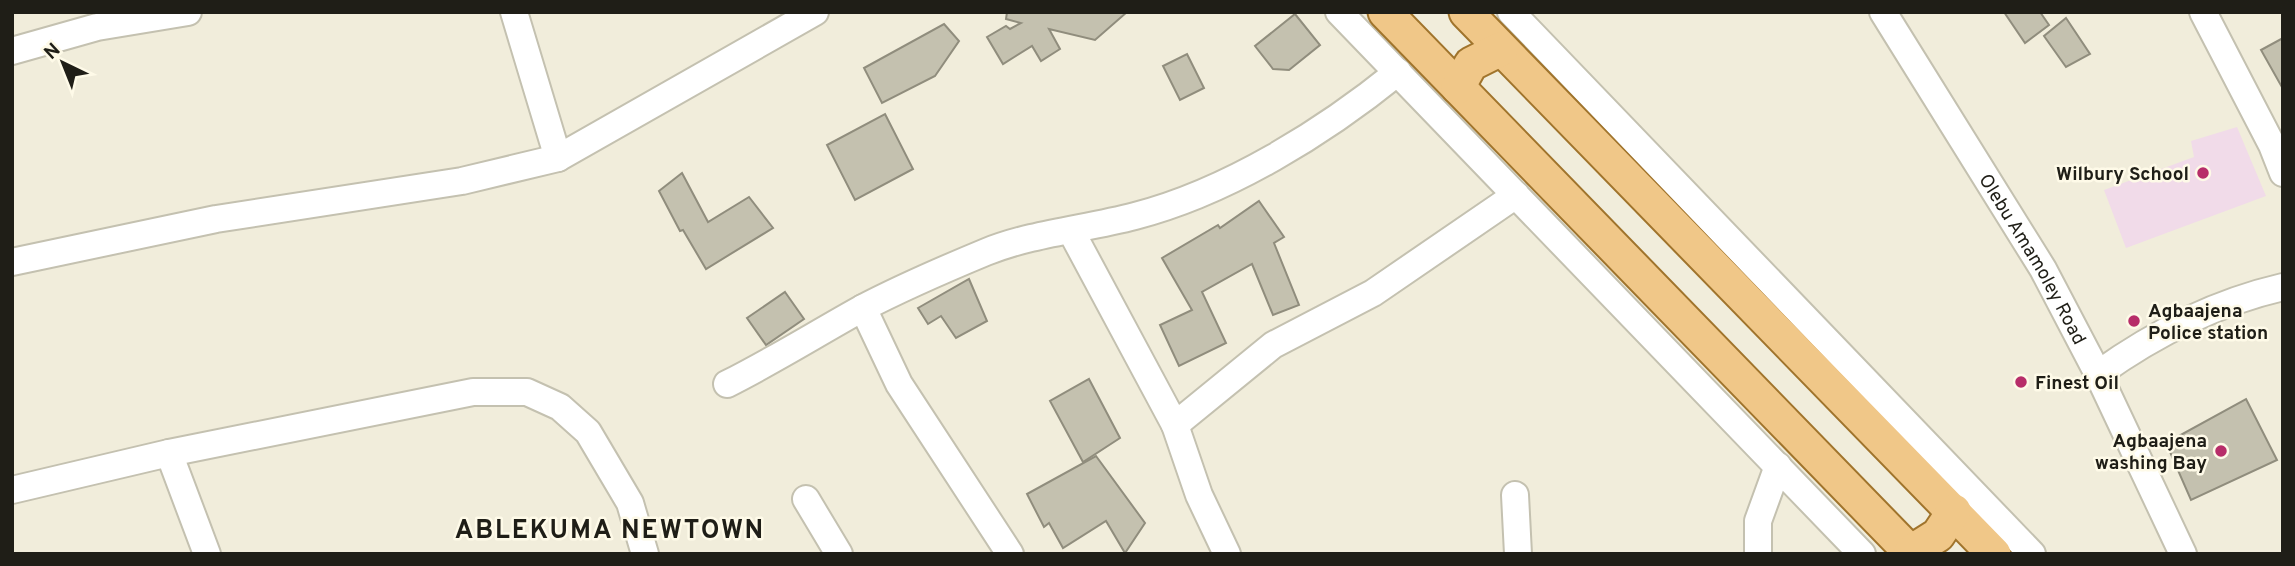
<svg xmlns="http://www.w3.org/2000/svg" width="2295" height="566" font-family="Overpass,sans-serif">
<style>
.education{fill:#f1dbe9}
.building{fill:#c4c1af;stroke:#908d7d;stroke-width:2}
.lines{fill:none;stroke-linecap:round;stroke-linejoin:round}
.minor-casing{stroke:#c4c1b0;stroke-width:30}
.major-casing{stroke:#a0742c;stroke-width:37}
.minor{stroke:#fff;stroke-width:26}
.major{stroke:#f0c788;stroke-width:33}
.poi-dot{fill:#b72d69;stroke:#fefae8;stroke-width:2.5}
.labels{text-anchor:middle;stroke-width:5;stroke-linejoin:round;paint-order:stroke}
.poi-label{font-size:19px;font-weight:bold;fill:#1f1e17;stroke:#fefae8;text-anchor:end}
.street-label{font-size:19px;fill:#1f1e17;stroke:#fefae8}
.district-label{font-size:26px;font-weight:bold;letter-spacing:2px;fill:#1f1e17;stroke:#fefae8}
</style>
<rect width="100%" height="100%" fill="#f1eddb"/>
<path class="education" d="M 2237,127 L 2266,196 L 2126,248 L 2104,190 L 2194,157 L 2191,141 Z"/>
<g class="building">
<path d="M 1007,12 L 1127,12 L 1095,40 L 1049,29 L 1060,49 L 1041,61 L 1032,46 L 1003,64 L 987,37 L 1006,26 L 1010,29 L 1021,23 L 1006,19 Z"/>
<path d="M 2004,12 L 2040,12 L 2049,25 L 2025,43 Z"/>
<path d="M 1295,14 L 1320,45 L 1289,70 L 1273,69 L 1255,46 Z"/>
<path d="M 2066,18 L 2090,54 L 2066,67 L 2044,36 Z"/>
<path d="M 944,24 L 959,41 L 935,76 L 882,103 L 864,68 Z"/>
<path d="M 2283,38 L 2283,89 L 2261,50 Z"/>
<path d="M 1187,54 L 1204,88 L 1180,100 L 1163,66 Z"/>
<path d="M 885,114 L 913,169 L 855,200 L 827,145 Z"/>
<path d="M 682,173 L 708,222 L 749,197 L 773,228 L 706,269 L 683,230 L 680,231 L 659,191 Z"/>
<path d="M 1259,201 L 1284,237 L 1274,243 L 1299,305 L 1273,315 L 1252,264 L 1202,292 L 1226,343 L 1179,366 L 1160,325 L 1192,310 L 1162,258 L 1218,225 L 1220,228 Z"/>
<path d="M 969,279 L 987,321 L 956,338 L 941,316 L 928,324 L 918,308 Z"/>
<path d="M 785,292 L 804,319 L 766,345 L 747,318 Z"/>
<path d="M 1089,379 L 1120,438 L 1083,462 L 1050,401 Z"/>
<path d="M 2246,399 L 2277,460 L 2191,500 L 2166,443 Z"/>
<path d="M 1096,456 L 1145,523 L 1125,553 L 1106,521 L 1063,548 L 1049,523 L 1044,527 L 1027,494 Z"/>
</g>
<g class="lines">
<defs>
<g id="minor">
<path d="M 514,12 L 558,158"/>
<path d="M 1339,12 L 1862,554"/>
<path d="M 1511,12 L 2032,554"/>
<path id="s1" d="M 1883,12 L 2043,269 L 2098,374 L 2183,554"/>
<path d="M 2203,12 L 2272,145 L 2283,173"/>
<path d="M 12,51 L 97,27 L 188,12"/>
<path d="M 1071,231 L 1175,425 L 1199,495 L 1227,554"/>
<path d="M 12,262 L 216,219 L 462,181 L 558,158 L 815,12"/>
<path d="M 863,308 L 899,384 L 1010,554"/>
<path d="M 2098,374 C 2155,333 2214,303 2283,287"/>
<path d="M 727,384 C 773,361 816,334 861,309 C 901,288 945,269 986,252 C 1033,233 1086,229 1135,216 C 1228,192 1324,132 1398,72"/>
<path d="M 1175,425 L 1273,345 L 1373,293 L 1516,195"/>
<path d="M 169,453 L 207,554"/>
<path d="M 12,490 L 169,453 L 473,392 L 527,392 L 560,407 L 588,432 L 630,503 L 645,554"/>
<path d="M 1515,495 L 1518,554"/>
<path d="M 806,499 L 839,554"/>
<path d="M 1758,554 L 1758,521 L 1778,466"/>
</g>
<g id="major">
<path d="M 1385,12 L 1912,554"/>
<path d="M 1466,12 L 1994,554"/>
<path d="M 1458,87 L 1471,64 L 1501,49"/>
<path d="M 1911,552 L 1938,535 L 1954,511"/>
</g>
</defs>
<use href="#minor" class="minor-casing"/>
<use href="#major" class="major-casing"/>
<use href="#minor" class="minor"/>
<use href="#major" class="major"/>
</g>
<g class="poi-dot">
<circle cx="2203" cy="173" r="7"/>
<circle cx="2134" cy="321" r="7"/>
<circle cx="2021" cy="382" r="7"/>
<circle cx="2221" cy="451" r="7"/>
</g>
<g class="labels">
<g class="poi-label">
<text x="2189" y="180">Wilbury School</text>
<text x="2148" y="317" text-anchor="start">Agbaajena<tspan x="2148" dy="22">Police station</tspan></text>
<text x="2035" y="389" text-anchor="start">Finest Oil</text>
<text x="2207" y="447">Agbaajena<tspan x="2207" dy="22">washing Bay</tspan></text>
</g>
<g class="street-label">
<text dy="7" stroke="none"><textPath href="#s1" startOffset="289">Olebu Amamoley Road</textPath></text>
</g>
<g class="district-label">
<text x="610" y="538">ABLEKUMA NEWTOWN</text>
</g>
</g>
<rect width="2295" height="566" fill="none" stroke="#1f1e17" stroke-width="28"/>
<g transform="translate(63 63) rotate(317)" stroke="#fefae8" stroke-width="5" paint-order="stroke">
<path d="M0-5L12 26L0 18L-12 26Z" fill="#1f1e17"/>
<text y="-10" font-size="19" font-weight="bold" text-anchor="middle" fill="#1f1e17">N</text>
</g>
</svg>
